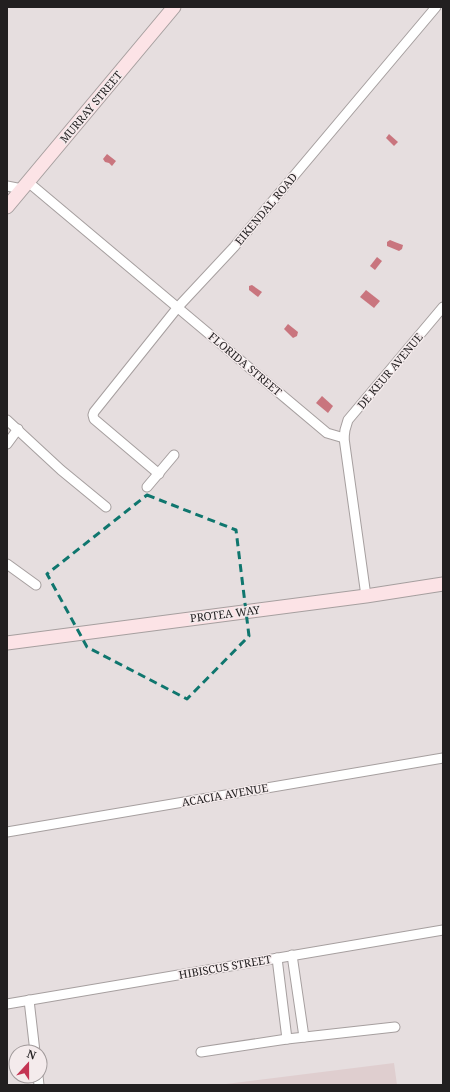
<svg xmlns="http://www.w3.org/2000/svg" width="450" height="1092" font-family="'Noto Serif',serif">
<style>
.built{fill:#dfcecf}
.water{fill:#c9757e}
.lines{fill:none;stroke-linecap:round;stroke-linejoin:round}
.street-casing{stroke:#a69f9f;stroke-width:11}
.secondary-casing{stroke:#a69f9f;stroke-width:15}
.street{stroke:#fff;stroke-width:9}
.secondary{stroke:#fce3e6;stroke-width:13}
.marked{fill:none;stroke:#0f766e;stroke-width:3;stroke-dasharray:8 5;stroke-linejoin:round}
.labels{text-anchor:middle;stroke-width:3;stroke-linejoin:round;paint-order:stroke}
.street-label{font-size:11px;fill:#221f20;stroke:#f4ebec}
</style>
<rect width="100%" height="100%" fill="#e6dedf"/>
<path class="built" d="M 394,1063 L 397,1085 L 218,1085 Z"/>
<g class="water">
<path d="M 389,134 L 398,142 L 394,146 L 386,138 Z"/>
<path d="M 107,154 L 116,161 L 112,166 L 109,163 L 105,162 L 103,159 Z"/>
<path d="M 390,240 C 394,242 398,243 403,245 L 402,249 L 399,251 L 387,246 L 387,242 Z"/>
<path d="M 377,257 L 382,261 L 375,270 L 370,266 Z"/>
<path d="M 252,285 L 262,292 L 258,297 L 249,290 L 249,286 Z"/>
<path d="M 366,290 L 380,301 L 374,308 L 360,297 Z"/>
<path d="M 288,324 L 298,332 L 297,336 L 293,338 L 284,329 Z"/>
<path d="M 322,396 L 333,406 L 328,413 L 316,403 Z"/>
</g>
<g class="lines">
<defs>
<g id="street">
<path d="M 28,182 L 327,433 L 344,438"/>
<path d="M 7,186 L 22,189"/>
<path d="M 7,420 L 61,470 L 106,507"/>
<path d="M 7,444 L 18,429"/>
<path d="M 159,474 L 94,419 L 93,415 L 94,412 L 178,307 L 234,247 L 436,7"/>
<path d="M 147,487 L 174,455"/>
<path d="M 7,564 L 36,585"/>
<path d="M 366,596 L 344,438 L 345,430 L 348,420 L 443,307"/>
<path d="M 7,832 L 443,758"/>
<path d="M 292,955 L 304,1037"/>
<path d="M 277,958 L 287,1039"/>
<path d="M 29,1000 L 35,1052"/>
<path d="M 7,1004 L 443,930"/>
<path d="M 201,1052 L 287,1039 L 395,1027"/>
<path d="M 38,1076 L 39,1085"/>
</g>
<g id="secondary">
<path d="M 7,207 L 174,7"/>
<path d="M 7,643 L 366,596 L 443,584"/>
</g>
</defs>
<use href="#street" class="street-casing"/>
<use href="#secondary" class="secondary-casing"/>
<use href="#street" class="street"/>
<use href="#secondary" class="secondary"/>
</g>
<path class="marked" d="M 147,495 L 236,530 L 249,636 L 187,699 L 87,647 L 47,574 Z"/>
<g class="labels">
<g class="street-label">
<text transform="translate(91 107) rotate(-50)" y="4">MURRAY STREET</text>
<text transform="translate(266 209) rotate(-50)" y="4">EIKENDAL ROAD</text>
<text transform="translate(245 364) rotate(40)" y="4">FLORIDA STREET</text>
<text transform="translate(390 371) rotate(-50)" y="4">DE KEUR AVENUE</text>
<text transform="translate(225 614) rotate(-7)" y="4">PROTEA WAY</text>
<text transform="translate(225 795) rotate(-10)" y="4">ACACIA AVENUE</text>
<text transform="translate(225 967) rotate(-10)" y="4">HIBISCUS STREET</text>
</g>
</g>
<rect width="450" height="1092" fill="none" stroke="#221f20" stroke-width="16"/>
<g transform="translate(28 1064) rotate(21)"><circle r="19" fill="#f4ebec" stroke="#a0999a"/>
<path d="M0-3L7 15L0 10L-7 15Z" fill="#c43453"/>
<text y="-6" font-size="11" font-weight="bold" text-anchor="middle" fill="#221f20">N</text>
</g>
</svg>
